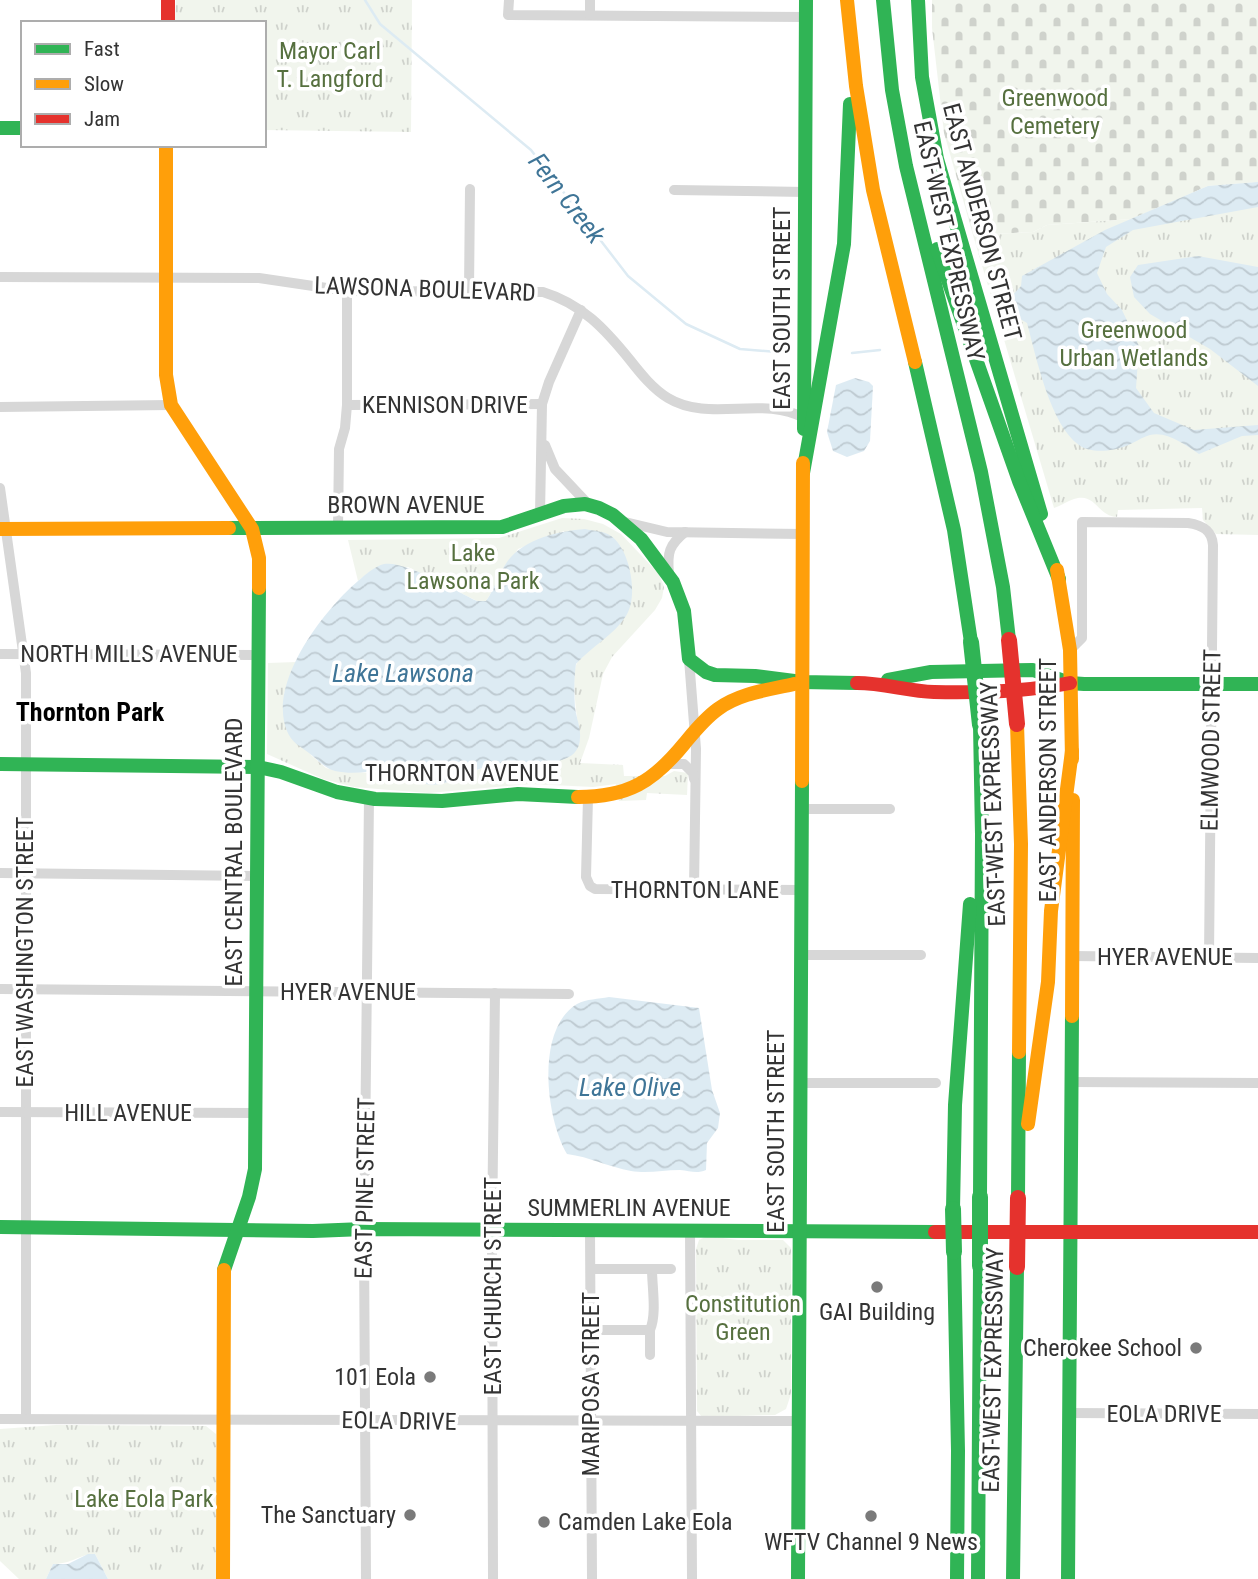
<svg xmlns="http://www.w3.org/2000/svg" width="1258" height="1579" font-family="'Roboto Condensed',sans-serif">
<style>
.cemetery{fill:url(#cemetery-stones)}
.park{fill:url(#park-tufts)}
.water{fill:url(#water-waves)}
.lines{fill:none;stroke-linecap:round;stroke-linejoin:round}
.stream{stroke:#ddebf3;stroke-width:2.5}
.street{stroke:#d7d7d7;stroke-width:10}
.fast{stroke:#30b455;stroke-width:14}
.slow{stroke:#ff9f0a;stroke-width:14}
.jam{stroke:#e5322d;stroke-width:14}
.fast-bridge{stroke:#30b455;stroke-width:16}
.jam-bridge{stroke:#e5322d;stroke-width:16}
.poi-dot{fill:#7a7a7a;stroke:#fff;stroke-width:2.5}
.labels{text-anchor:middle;stroke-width:7;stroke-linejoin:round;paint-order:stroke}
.park-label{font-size:24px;fill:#56703f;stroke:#fff}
.street-label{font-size:24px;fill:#333;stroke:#fff}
.poi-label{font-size:24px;fill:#333;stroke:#fff;text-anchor:end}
.water-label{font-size:26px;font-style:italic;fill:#3f7597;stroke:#fff}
.neighbourhood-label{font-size:26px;font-weight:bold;fill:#000;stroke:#fff}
</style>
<defs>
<pattern id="cemetery-stones" width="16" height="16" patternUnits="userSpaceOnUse" patternTransform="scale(1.75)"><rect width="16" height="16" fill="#f1f5ed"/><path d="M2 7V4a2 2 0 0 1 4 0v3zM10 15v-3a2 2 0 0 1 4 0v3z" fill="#cfd2cc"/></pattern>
<pattern id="park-tufts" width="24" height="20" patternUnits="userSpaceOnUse" patternTransform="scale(1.75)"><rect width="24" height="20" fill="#f1f5ed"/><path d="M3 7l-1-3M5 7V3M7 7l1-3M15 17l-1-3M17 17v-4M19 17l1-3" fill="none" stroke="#cfd2cc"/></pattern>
<pattern id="water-waves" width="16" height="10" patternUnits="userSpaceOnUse" patternTransform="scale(1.75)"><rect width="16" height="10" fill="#ddebf3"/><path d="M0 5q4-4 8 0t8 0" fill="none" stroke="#becad1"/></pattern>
</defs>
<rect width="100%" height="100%" fill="#fff"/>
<path class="cemetery" d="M 932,0 L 1258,0 L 1258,182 L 1208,186 L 1132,219 L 1047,225 L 1033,232 L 973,235 L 944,133 L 932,28 Z"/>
<g class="park">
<path d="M 176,0 L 412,0 L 411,132 L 264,130 L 264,23 L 175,23 Z"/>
<path d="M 1258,182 L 1258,535 L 1216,534 L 1203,520 L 1202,508 L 1118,510 L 1117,517 C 1097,516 1096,492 1074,499 C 1067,501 1061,506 1054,508 L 973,235 L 1033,232 L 1047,225 L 1132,219 L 1208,186 Z"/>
<path d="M 562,518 L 584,519 L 603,524 L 621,534 L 659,574 L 664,587 L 662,598 L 655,610 L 612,657 L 603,674 L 589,738 L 580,763 L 623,765 L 624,776 L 665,776 L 674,771 L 688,773 L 687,795 L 647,793 L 646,800 L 619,801 L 616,784 L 593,787 L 531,784 L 429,793 L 402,791 L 354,787 L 323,779 L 267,754 L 268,663 L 296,662 L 284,694 L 311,755 L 326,768 L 337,771 L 373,773 L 390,769 L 406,774 L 423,783 L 450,782 L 482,768 L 505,763 L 549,762 L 580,739 C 578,724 570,676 577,663 C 579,659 585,654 589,650 L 564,531 L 518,549 L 486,601 L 477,601 L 408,567 L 368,573 L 358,581 L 348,540 L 499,538 Z"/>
<path d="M 707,1236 L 738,1240 L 783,1240 L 791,1248 L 791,1394 L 786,1409 L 775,1415 L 702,1417 L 697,1411 L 696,1249 L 699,1240 Z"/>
<path d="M 56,1425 L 206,1426 L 216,1434 L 218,1579 L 108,1579 L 95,1554 C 80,1554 72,1564 53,1564 L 46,1579 L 19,1579 L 0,1561 L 0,1429 Z"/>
</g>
<g class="water">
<path d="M 1258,182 L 1258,207 L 1133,230 L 1106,247 L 1097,273 L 1107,294 L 1122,310 L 1139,346 L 1136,388 L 1154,413 L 1194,430 L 1258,425 L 1258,435 L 1242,436 L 1199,454 C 1185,445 1168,431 1150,435 C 1142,437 1134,443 1126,446 C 1113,451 1091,454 1079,445 C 1050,425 1036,356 1027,323 L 1010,313 L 1004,312 L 1002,307 L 1021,286 L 1022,276 L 1105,230 L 1208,186 Z"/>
<path d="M 1198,256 L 1258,267 L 1258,386 L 1210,349 L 1150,314 L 1134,297 L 1130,277 L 1138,265 Z"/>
<path d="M 855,378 L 869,382 L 873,386 L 870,441 L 864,451 L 847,457 L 833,451 L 827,432 L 836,385 Z"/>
<path d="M 585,529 C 594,531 604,531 611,536 C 630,549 639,596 626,616 C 614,635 591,647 576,664 C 574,678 574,693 575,707 C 576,717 581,728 580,738 C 579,771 529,761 508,762 C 500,763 490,766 482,768 C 463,774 443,790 422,783 C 410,779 400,769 387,770 C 370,771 353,775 335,771 C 324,768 318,760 309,753 C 301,747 291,742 287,731 C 267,683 324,610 358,581 C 365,575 375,566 384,564 C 405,560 456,591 477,601 L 486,601 C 495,589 498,574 507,562 C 523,539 559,531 585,529 Z"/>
<path d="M 609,997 L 699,1008 L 712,1090 L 720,1113 L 718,1128 L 707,1143 L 706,1170 C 697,1174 690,1171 680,1170 C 663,1170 648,1174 631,1171 C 609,1167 590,1157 567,1154 C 546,1119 535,1029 577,1004 C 587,999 598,999 609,997 Z"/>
<path d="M 88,1554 L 95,1554 L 108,1579 L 46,1579 L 53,1564 L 68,1564 Z"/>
</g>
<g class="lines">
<g class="stream">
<path d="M 365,0 L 380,24 L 531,150 L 628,276 L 686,324 L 740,349 L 790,353"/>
<path d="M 852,353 L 880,350"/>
</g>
<g class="street">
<path d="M 509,0 L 508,15 L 806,17"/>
<path d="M 590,15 L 590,0"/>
<path d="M 674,190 L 805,192"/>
<path d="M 0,277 L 259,278 L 347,291 L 543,292 C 582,304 605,329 630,360 C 641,374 653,389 668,398 C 709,423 763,395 804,418"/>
<path d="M 469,291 L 470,189"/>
<path d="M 347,405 L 542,404"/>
<path d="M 0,407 L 171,405"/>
<path d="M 545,445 L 555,469 L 588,504"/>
<path d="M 0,488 L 26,673 L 26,1419"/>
<path d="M 540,515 L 542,404 L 549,382 L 581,310"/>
<path d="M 625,522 L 667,532 L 803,534"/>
<path d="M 338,528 L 339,449 L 345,428 L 347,405 L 347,291"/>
<path d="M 669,573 C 667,553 669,545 685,532"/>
<path d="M 1070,650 L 1082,638 L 1082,522 L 1188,523 C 1202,525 1212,530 1213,545 L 1209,957"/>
<path d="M 0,654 L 258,655"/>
<path d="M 689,659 L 696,749 L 694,889"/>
<path d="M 669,764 L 684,764 L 693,773 L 694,779"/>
<path d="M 588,797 L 586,877 L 590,886 L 595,889 L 801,890"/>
<path d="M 801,809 L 890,809"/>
<path d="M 0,873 L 256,876"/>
<path d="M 800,955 L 921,955"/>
<path d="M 1071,956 L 1258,958"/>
<path d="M 0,989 L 569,994"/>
<path d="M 1070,1082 L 1258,1083"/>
<path d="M 799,1083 L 936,1083"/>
<path d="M 0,1112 L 256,1113"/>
<path d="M 590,1230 L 592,1579"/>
<path d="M 690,1230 L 692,1579"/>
<path d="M 591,1269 L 652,1269 C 652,1287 657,1314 650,1330 L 591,1330"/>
<path d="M 652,1269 L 671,1269"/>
<path d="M 650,1330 L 650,1355"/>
<path d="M 1069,1413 L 1258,1414"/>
<path d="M 0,1419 L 798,1421"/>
<path d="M 366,1579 L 364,1242 L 369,798"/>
<path d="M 493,1579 L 492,1230 L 495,993"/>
</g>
<g class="fast">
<path d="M 883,0 L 892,90 L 906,166 L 981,472 L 1003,587 L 1009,640"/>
<path d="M 918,0 L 922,77 L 937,159 L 1041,514"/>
<path d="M 0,128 L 23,128"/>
<path d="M 937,249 L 1019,481 L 1059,579"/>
<path d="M 915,362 L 954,530 L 971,642"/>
<path d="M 804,429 L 806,0"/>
<path d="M 803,473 L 844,244 L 850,104"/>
<path d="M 229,528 L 502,527 L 564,506 L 585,504 L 599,508 L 613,515 L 641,539 L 673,582 L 684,611 L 689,659 L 706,672 L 715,675 L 755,676 L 802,682 L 857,683"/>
<path d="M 888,680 L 931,672 L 1033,670 L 1070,683 L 1084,684 L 1258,684"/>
<path d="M 980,725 L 982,834 L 980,1197"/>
<path d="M 0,764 L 258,767 L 281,772 L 337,792 L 375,799 L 442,801 L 518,794 L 578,797"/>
<path d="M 1018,1198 L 1019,1052"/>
<path d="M 953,1209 L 955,1105 L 970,904"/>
<path d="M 0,1227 L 313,1231 L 364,1229 L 935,1232"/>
<path d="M 954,1252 L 958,1451 L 957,1579"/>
<path d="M 224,1270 L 249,1197 L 255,1169 L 259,588"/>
<path d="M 798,1579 L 802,781"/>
<path d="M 978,1579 L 980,1266"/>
<path d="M 1013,1579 L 1017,1267"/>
<path d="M 1068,1579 L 1072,1016"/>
</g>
<g class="slow">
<path d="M 847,0 L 856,86 L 873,190 L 915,362"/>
<path d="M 166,145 L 166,375 L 171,405 L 252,529 L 259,558 L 259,588"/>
<path d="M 0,529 L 229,528"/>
<path d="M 1057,570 L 1070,650 L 1072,759"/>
<path d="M 1017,724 L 1021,844 L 1019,1052"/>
<path d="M 802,781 L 803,463"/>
<path d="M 578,797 C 628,797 653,782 684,744 C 694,732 704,719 718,709 C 740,693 768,690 794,684"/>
<path d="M 1072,1016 L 1073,800"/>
<path d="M 1028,1124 L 1048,982 L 1051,911 L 1072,751"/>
<path d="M 223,1579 L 224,1270"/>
</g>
<g class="jam">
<path d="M 168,0 L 168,23"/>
<path d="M 857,683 C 883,683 908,691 934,692 C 979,693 1025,692 1070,683"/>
<path d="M 935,1232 L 1258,1232"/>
</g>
<g class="fast-bridge">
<path d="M 971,642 L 980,725"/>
<path d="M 980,1197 L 980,1266"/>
<path d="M 953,1209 L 954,1252"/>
</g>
<g class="jam-bridge">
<path d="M 1009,640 L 1017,724"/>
<path d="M 1017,1267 L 1018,1198"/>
</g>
</g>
<g class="poi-dot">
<circle cx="877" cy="1287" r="7"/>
<circle cx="1196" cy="1348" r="7"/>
<circle cx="430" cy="1377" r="7"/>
<circle cx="410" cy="1515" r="7"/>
<circle cx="871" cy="1516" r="7"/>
<circle cx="544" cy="1522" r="7"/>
</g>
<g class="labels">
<g class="park-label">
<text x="330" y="59">Mayor Carl<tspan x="330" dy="28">T. Langford</tspan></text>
<text x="1055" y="106">Greenwood<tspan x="1055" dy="28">Cemetery</tspan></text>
<text x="1134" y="338">Greenwood<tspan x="1134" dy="28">Urban Wetlands</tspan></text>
<text x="473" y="561">Lake<tspan x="473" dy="28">Lawsona Park</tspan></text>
<text x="743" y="1312">Constitution<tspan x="743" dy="28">Green</tspan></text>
<text x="144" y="1507">Lake Eola Park</text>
</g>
<g class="street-label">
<text transform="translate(982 222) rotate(75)" y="8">EAST ANDERSON STREET</text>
<text transform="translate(949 241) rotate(77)" y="8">EAST-WEST EXPRESSWAY</text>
<text transform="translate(425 289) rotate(2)" y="8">LAWSONA BOULEVARD</text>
<text transform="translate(782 308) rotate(-90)" y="8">EAST SOUTH STREET</text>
<text x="445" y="413">KENNISON DRIVE</text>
<text x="406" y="513">BROWN AVENUE</text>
<text x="129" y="662">NORTH MILLS AVENUE</text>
<text transform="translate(1211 740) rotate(-89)" y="8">ELMWOOD STREET</text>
<text x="462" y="781">THORNTON AVENUE</text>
<text transform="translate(1048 780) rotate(-90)" y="8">EAST ANDERSON STREET</text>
<text transform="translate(993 804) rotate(-92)" y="8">EAST-WEST EXPRESSWAY</text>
<text transform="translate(234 852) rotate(-90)" y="8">EAST CENTRAL BOULEVARD</text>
<text x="695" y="898">THORNTON LANE</text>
<text transform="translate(25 952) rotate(-90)" y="8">EAST WASHINGTON STREET</text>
<text x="1165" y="965">HYER AVENUE</text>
<text x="348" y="1000">HYER AVENUE</text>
<text x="128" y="1121">HILL AVENUE</text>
<text transform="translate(776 1131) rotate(-90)" y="8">EAST SOUTH STREET</text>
<text transform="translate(365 1188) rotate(-89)" y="8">EAST PINE STREET</text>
<text x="629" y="1216">SUMMERLIN AVENUE</text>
<text transform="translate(493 1286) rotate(-90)" y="8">EAST CHURCH STREET</text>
<text transform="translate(993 1370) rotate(-89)" y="8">EAST-WEST EXPRESSWAY</text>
<text transform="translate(591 1384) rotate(-90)" y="8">MARIPOSA STREET</text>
<text x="1164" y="1422">EOLA DRIVE</text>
<text transform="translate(399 1421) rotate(1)" y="8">EOLA DRIVE</text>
</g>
<g class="poi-label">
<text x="877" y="1320" text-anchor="middle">GAI Building</text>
<text x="1182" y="1356">Cherokee School</text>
<text x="416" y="1385">101 Eola</text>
<text x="396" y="1523">The Sanctuary</text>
<text x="558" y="1530" text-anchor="start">Camden Lake Eola</text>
<text x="871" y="1550" text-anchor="middle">WFTV Channel 9 News</text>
</g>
<g class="water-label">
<text transform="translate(567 198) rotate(52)" y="9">Fern Creek</text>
<text x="403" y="682">Lake Lawsona</text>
<text x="630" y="1096">Lake Olive</text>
</g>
<g class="neighbourhood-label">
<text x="90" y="721">Thornton Park</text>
</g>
</g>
<rect x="21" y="21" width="245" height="126" fill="#ffffff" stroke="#adadad" stroke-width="2"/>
<rect x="35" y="44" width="35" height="10" fill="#30b455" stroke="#adadad" stroke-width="2"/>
<text x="84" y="56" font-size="21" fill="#333333">Fast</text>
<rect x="35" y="79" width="35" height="10" fill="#ff9f0a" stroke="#adadad" stroke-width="2"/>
<text x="84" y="91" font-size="21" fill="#333333">Slow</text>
<rect x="35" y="114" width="35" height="10" fill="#e5322d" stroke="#adadad" stroke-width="2"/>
<text x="84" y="126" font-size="21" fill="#333333">Jam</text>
</svg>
